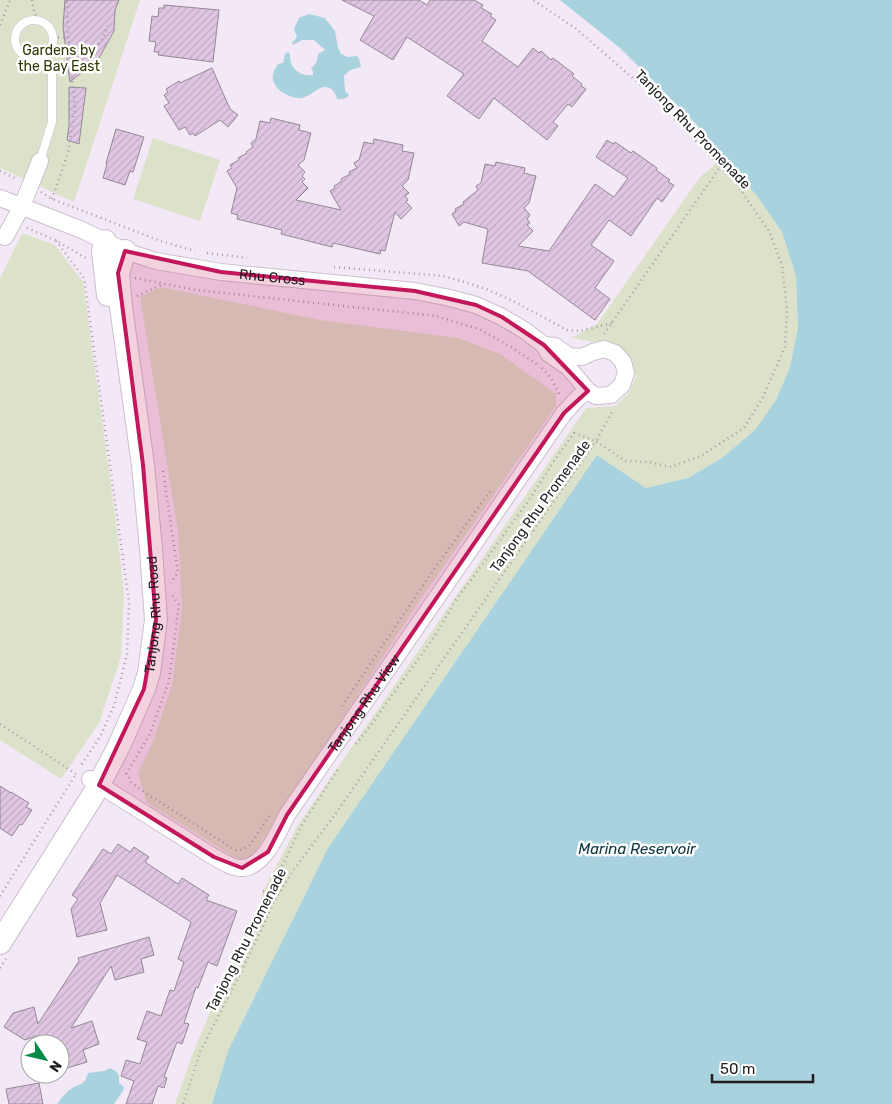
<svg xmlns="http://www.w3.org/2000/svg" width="892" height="1104" font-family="Rubik,sans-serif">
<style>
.green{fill:#dce2ca}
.water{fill:#a7d2de}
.building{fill:url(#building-hatch);stroke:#938894}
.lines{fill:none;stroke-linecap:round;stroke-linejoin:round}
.lane-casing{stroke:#cbc1cd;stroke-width:9}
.street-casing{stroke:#cbc1cd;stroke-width:18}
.secondary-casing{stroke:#cbc1cd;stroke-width:24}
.path{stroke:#a49ca6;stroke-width:2.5;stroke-dasharray:1 4;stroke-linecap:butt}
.lane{stroke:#fff;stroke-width:8}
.street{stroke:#fff;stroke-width:16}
.secondary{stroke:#fff;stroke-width:22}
.marked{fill:#c2185b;fill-opacity:0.2;stroke:#c2185b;stroke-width:4;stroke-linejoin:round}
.labels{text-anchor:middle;stroke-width:5;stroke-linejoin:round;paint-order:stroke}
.park-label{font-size:14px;fill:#2f3800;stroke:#fff}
.street-label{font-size:14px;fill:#1f1b1f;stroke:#fff}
.water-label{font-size:15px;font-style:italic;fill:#0a333d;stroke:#fff}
</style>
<defs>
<pattern id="building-hatch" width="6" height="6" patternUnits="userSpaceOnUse" patternTransform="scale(1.25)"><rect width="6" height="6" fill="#e0c6e3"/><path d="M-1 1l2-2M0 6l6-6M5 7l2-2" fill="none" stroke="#c0aac2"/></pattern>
</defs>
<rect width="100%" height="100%" fill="#f3e8f5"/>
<g class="green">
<path d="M 0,0 L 140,0 L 74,202 L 0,168 Z"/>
<path d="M 153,138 L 220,160 L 200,221 L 133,199 Z"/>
<path d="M 724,157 L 757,196 L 782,232 L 796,276 L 798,327 L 790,367 L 776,400 L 755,430 L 722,458 L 688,478 L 646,488 L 597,455 L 328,848 L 228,1051 L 212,1104 L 175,1104 L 192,1055 L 225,977 L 259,904 L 263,891 L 298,825 L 586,408 L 615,406 L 629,393 L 636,377 L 628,356 L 611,345 L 571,338 L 597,324 L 700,177 Z"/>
<path d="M 22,233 L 55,245 L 83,282 L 117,530 L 124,594 L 121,657 L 99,723 L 61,779 L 0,740 L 0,279 Z"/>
<path d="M 161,287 L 320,320 L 458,338 L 500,354 L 556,394 L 556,406 L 418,603 L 256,851 L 242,862 L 146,802 L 138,773 L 153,741 L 172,685 L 182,608 L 178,532 L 140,297 Z"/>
</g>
<g class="water">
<path d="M 560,0 L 892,0 L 892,1104 L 212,1104 L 228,1051 L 328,848 L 597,455 L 646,488 L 688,478 L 722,458 L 755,430 L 776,400 L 790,367 L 798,327 L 796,276 L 782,232 L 757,196 L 696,124 L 620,48 Z"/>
<path d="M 309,14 L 325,18 L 335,31 L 338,48 L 341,54 L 348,57 L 357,56 L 359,59 L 361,67 L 350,70 L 344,76 L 345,91 L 349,95 C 346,99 342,100 337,99 C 336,92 331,86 323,87 C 316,89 309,97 301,98 C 292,99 278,92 274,83 C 271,76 274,70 278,64 L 283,63 L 285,54 L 288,52 L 290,54 C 289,67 299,77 313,75 L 313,71 L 311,68 C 317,64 317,61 318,54 L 325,50 L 314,40 L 302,40 L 293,45 L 292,43 L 297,37 L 294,29 L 299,18 Z"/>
<path d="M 110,1068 L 117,1072 L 119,1076 L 119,1083 L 124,1087 L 123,1091 L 114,1104 L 57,1104 C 61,1099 66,1092 71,1089 C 81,1082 84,1087 88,1073 L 104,1071 Z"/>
</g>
<g class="building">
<path d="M 65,0 L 119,0 L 115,10 L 114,31 L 99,58 L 70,82 L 63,27 Z"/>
<path d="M 342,0 L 419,0 L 427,5 L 430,0 L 474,0 L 483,5 L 481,8 L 492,14 L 490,16 L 496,20 L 482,41 L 518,67 L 533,48 L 539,53 L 541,51 L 551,60 L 553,58 L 574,74 L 572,76 L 582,84 L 581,86 L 586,89 L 572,107 L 568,104 L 553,122 L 558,126 L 547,140 L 494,98 L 479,119 L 447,96 L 464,74 L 407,37 L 393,60 L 360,40 L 374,16 Z"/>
<path d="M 164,5 L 219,10 L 213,62 L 158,55 L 159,52 L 154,52 L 156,42 L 149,41 L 152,16 L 158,17 L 159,8 L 164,8 Z"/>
<path d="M 212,68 L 230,109 L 238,115 L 228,127 L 220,120 L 195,136 L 193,133 L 190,135 L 185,127 L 179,130 L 164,106 L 169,103 L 164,95 L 168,92 L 166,89 L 179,81 L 180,83 Z"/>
<path d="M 69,87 L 86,88 L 79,144 L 67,140 L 69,126 Z"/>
<path d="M 271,118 L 300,125 L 299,130 L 311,133 L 304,160 L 298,165 L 305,172 L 302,176 L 305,179 L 302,182 L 308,188 L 296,200 L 341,210 L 330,191 L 335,188 L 334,186 L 342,181 L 341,179 L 350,174 L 349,172 L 357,168 L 354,163 L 359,160 L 364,142 L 373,144 L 374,139 L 403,145 L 402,151 L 414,153 L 408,180 L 402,186 L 409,193 L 405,196 L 408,200 L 406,202 L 412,208 L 401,219 L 395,212 L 385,251 L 381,250 L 380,254 L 333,243 L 332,247 L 281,234 L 282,230 L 237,219 L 238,215 L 231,213 L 237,188 L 227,171 L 232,168 L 230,165 L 239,160 L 238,158 L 247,153 L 246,152 L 253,147 L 251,143 L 256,139 L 260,121 L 270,123 Z"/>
<path d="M 116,129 L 144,137 L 133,172 L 130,171 L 125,185 L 103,178 L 107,164 L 106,163 Z"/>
<path d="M 607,140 L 613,144 L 615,142 L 631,153 L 633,151 L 657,168 L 656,170 L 670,180 L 668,182 L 674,185 L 662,202 L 657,198 L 631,236 L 609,220 L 591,245 L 614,261 L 595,288 L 610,299 L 595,320 L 528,271 L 482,263 L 488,229 L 464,222 L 459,226 L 452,214 L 456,211 L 455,209 L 464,204 L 463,202 L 478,190 L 476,186 L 481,183 L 485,164 L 495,166 L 496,162 L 525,168 L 524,173 L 536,176 L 529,203 L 524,208 L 530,215 L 527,219 L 530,223 L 527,225 L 533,231 L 518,246 L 549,251 L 595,184 L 614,197 L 628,178 L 596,157 Z"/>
<path d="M 0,786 L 11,793 L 11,792 L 29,803 L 26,807 L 32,810 L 22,825 L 20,824 L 12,836 L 0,828 Z"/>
<path d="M 118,844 L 130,852 L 134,847 L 149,857 L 145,862 L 178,884 L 182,878 L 209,895 L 206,900 L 237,911 L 217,966 L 208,962 L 198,988 L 196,987 L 184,1023 L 189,1024 L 182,1044 L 177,1042 L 164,1077 L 167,1078 L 164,1088 L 158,1086 L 152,1104 L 126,1104 L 134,1081 L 121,1076 L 126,1060 L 140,1064 L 147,1042 L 137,1039 L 147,1011 L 161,1016 L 170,990 L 174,991 L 184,962 L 178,959 L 191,922 L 117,875 L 100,903 L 107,930 L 77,937 L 71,909 L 78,899 L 72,895 L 103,849 L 111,854 Z"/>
<path d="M 149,937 L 154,955 L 141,959 L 144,972 L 115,980 L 111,966 L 71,1028 L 92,1021 L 99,1044 L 83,1050 L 87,1062 L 60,1070 L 60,1044 L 38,1044 L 36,1036 L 25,1040 L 4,1027 L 13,1013 L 34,1007 L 38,1024 L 79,961 L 78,958 Z"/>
<path d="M 39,1083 L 43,1104 L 9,1104 L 6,1089 Z"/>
</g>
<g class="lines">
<defs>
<g id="lane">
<circle cx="34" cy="39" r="19"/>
<path d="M 40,161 L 52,122 L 52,74 L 41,57"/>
</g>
<g id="street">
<path id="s1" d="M 0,198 L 82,230 L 125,251 L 156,261 L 221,272 L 415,291 L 450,298 L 476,305 L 502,317 L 524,330 L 544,345 L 549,354 L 568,367 L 588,391 L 596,396 L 611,395 L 622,385 L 626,373 L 623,362 L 615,353 L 604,349 L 593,352 L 582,357 L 569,356 L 555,346 L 544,345"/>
<path d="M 5,237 L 22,206 L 40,161"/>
<path id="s2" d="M 90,779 L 214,857 C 222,861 231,868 240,868 C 264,869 278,832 287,815 L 564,413 L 579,397 L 588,391"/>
</g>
<g id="secondary">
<path d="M 105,241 L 103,251 L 108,295"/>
<path id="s3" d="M 0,943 L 95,792 L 119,746 L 144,689 L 149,673 L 156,620 L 151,549 L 143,465 L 121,307 L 118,273 L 125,251"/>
</g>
</defs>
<use href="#lane" class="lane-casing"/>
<use href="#street" class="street-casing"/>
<use href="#secondary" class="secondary-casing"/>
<g class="path">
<path d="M 32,0 L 34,11 L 39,21"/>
<path d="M 0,25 L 10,0"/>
<path d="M 53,38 L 68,37"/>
<path d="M 71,65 C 91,54 100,48 108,26"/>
<path d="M 0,171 L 17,179"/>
<path d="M 41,192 L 52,199 L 158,240 L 195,251"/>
<path d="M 52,199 L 68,153 L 75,107 L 68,37 L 67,0"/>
<path d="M 27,228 L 55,240 L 86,258"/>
<path d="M 56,241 L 84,278 L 129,602 L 127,654 L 114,706 L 100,737 L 80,767"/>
<path d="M 207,253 L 247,258"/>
<path d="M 334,267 L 443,276 L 468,283 L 486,289 L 513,301 L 567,330 L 580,331 L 612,323"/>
<path d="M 135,278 L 196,290 L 436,316 L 479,329 L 511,347 L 538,365"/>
<path d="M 137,296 L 161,285"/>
<path d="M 604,334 L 720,167"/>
<path d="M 542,368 L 551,378 L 560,396 L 559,397"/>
<path d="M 163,471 L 178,572 L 171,583"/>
<path d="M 342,706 L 430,575 L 491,490"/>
<path d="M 0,724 L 76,774"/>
<path d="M 356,744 L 368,729 L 434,637 L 457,598 L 474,576 L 529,500 L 554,461 L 574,433 L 596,441 L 613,410"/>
<path d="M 126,773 L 131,782 L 138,788 L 235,850 L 242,850 L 250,845 L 269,816"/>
<path d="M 126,774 L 150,734 L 169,681 L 179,605 L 172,595"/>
<path d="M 263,891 L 269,893 L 275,900"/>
<path d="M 269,893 L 302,825 L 338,769"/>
<path d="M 0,896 L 76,774"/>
<path d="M 0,968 L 6,959"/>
<path d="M 183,1104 L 200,1052 L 242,970 L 275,900 L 295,868 L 331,820 L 596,441 L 625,461 L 649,462 L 671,467 L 701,456 L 744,428 L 763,397 L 785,347 L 787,310 L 782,265 L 769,231 L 735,182 L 650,93 L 575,28 L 533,0"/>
</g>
<use href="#lane" class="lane"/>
<use href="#street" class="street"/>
<use href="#secondary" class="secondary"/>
</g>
<path class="marked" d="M 125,251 L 221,272 L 415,291 L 476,305 L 502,317 L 544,345 L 588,391 L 564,413 L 287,815 L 268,852 L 242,868 L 214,857 L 99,785 L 144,689 L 156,620 L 143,465 L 118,273 Z"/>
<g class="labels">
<g class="park-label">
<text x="59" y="55">Gardens by<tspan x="59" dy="16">the Bay East</tspan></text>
</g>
<g class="street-label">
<text transform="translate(693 129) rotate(46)" y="5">Tanjong Rhu Promenade</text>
<text dy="5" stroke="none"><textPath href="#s1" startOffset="286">Rhu Cross</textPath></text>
<text transform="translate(540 506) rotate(-54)" y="5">Tanjong Rhu Promenade</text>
<text dy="5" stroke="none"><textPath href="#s3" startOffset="368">Tanjong Rhu Road</textPath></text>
<text dy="5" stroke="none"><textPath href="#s2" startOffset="385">Tanjong Rhu View</textPath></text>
<text transform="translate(246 940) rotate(-63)" y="5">Tanjong Rhu Promenade</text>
</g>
<g class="water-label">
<text x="637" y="854">Marina Reservoir</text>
</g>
</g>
<g transform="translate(45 1059) rotate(125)"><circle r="24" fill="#ffffff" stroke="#a5a4a5"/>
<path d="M0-4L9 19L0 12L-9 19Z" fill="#038a47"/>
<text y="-8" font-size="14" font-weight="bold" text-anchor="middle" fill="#1f1b1f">N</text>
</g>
<path d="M712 1074v8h101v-8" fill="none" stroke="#1f1b1f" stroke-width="2.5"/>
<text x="720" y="1074" font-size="15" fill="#1f1b1f" stroke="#ffffff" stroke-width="4" paint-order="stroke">50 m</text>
</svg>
